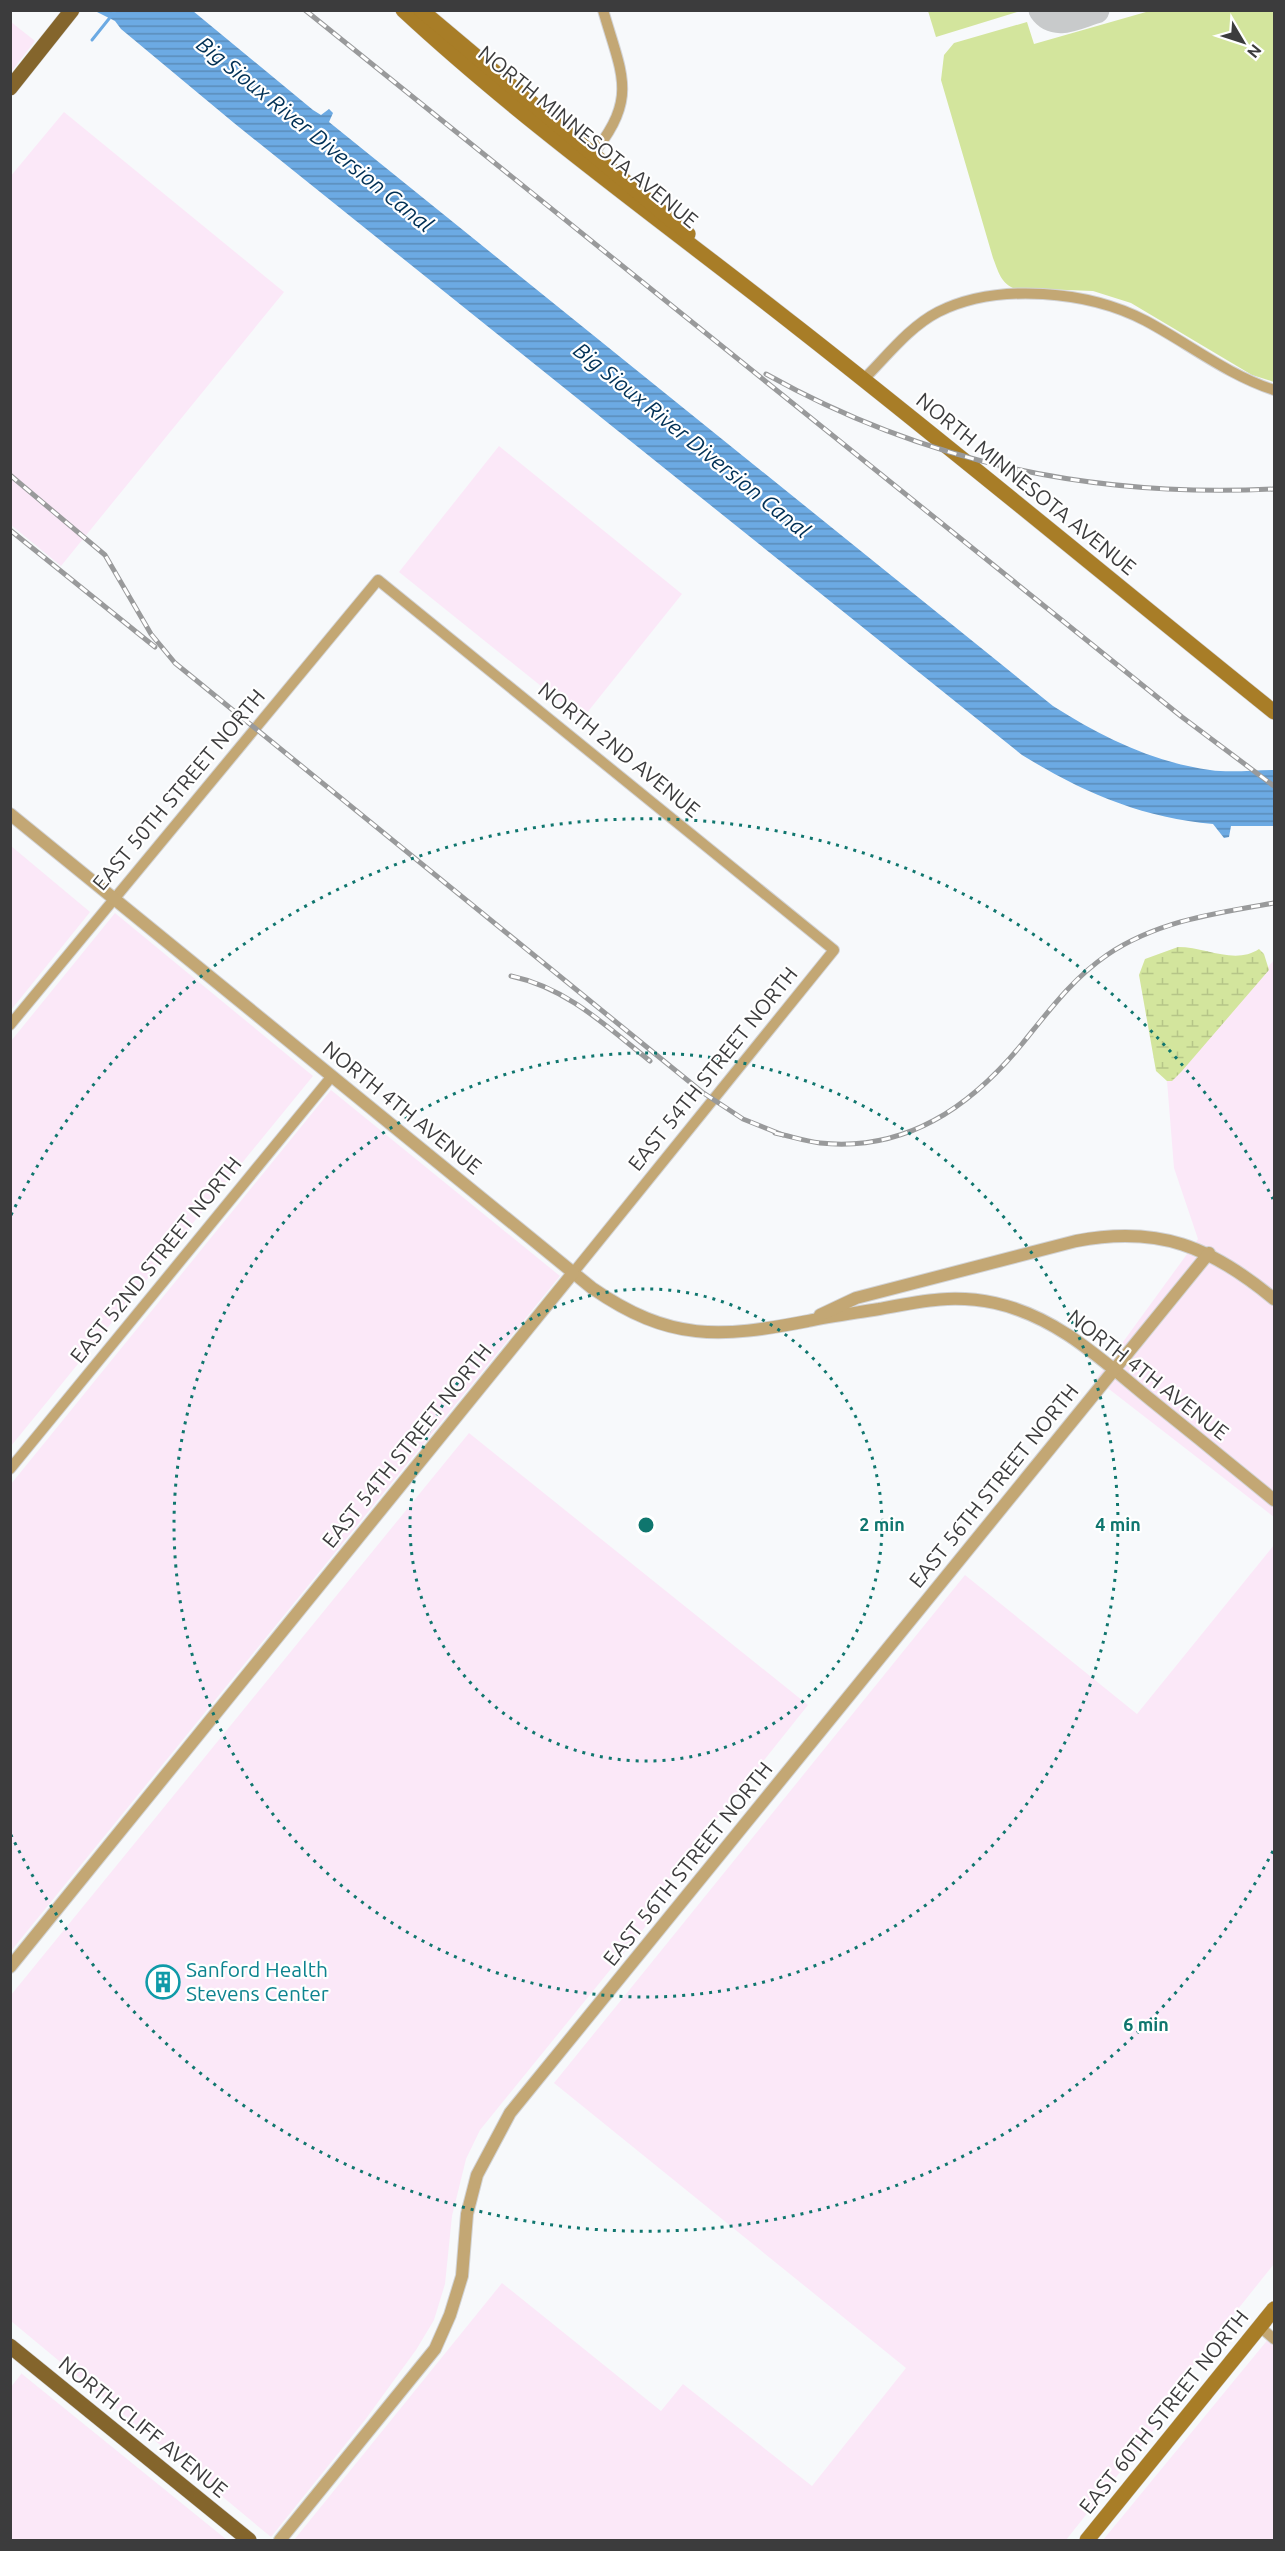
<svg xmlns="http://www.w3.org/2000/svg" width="1285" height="2551" font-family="Ubuntu,sans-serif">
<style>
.industrial{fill:#fbe8f8}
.green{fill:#d3e59d}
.wetland{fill:url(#wetland-marsh)}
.water{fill:url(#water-rules)}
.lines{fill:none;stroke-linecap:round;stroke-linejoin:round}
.stream{stroke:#6caae3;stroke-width:3}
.taxiway{stroke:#c8cacb;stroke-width:27}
.minor-casing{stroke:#d2d3d5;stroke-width:12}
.tertiary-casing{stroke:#d2d3d5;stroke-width:14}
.secondary-casing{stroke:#d2d3d5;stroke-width:16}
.primary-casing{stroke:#d2d3d5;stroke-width:16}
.minor{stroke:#c3a774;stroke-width:10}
.tertiary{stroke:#c3a774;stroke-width:12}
.secondary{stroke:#a87d27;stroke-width:15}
.primary{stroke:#84652c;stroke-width:15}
.rail-casing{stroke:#999a9b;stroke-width:5}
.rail{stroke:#fff;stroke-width:3;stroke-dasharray:9;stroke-linecap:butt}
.ring{fill:none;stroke:#0f766e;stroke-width:3;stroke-dasharray:3 6}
.labels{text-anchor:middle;stroke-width:4.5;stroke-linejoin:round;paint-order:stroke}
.street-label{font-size:21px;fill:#3c3c3d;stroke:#fff}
.culture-label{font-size:21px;fill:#0d838f;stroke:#fff;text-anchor:start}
.water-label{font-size:22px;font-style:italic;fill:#003055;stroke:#fff}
.centre{fill:#0f766e;stroke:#fff;stroke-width:3}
.ring-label{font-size:18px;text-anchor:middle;font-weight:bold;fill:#0f766e;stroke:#fff;stroke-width:4.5;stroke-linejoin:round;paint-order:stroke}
</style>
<defs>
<pattern id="wetland-marsh" width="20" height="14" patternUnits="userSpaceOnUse" patternTransform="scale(1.5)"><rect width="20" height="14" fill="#d3e59d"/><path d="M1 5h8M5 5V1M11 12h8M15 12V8" fill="none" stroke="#b6c588"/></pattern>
<pattern id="water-rules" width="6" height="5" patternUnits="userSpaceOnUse" patternTransform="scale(1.5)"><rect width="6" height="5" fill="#6caae3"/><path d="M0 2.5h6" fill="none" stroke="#5a8cb9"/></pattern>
</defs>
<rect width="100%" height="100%" fill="#f7f9fb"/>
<g class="industrial">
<path d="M 11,22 L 35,41 L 11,72 Z"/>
<path d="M 64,112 L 284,292 L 61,566 L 11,525 L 10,177 Z"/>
<path d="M 499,446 L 682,594 L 582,719 L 399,572 Z"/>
<path d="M 11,846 L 90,912 L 11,1010 Z"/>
<path d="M 115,913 L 313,1076 L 11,1446 L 11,1041 Z"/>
<path d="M 1274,960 L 1274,1517 L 1096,1379 L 1198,1239 L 1174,1168 L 1167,1081 L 1182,1071 L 1244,996 L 1266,974 L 1268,967 Z"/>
<path d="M 331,1090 L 560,1276 L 11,1951 L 11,1484 Z"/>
<path d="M 469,1433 L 808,1705 L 650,1903 L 658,1911 L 480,2130 L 466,2159 L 452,2216 L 445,2284 L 434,2320 L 416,2350 L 365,2420 L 271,2537 L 11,2321 L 11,1995 Z"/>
<path d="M 1274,1545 L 1274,2264 L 1153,2415 L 1160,2422 L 1066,2540 L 294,2540 L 502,2283 L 661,2411 L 683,2384 L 812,2486 L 906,2368 L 554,2083 L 965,1575 L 1137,1714 Z"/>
<path d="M 1274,2331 L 1274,2540 L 1103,2540 L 1265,2343 Z"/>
<path d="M 22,2373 L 22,2374 L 227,2540 L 11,2540 L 11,2387 Z"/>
</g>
<g class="green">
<path d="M 1024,10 L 936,37 L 928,11 L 928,10 Z"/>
<path d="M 1153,10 L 1274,11 L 1274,382 L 1252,375 L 1131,303 L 1093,291 L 1013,288 C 1000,282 998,270 993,258 L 941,80 L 944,55 L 954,43 L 1027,22 L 1034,44 Z"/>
</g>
<path class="wetland" d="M 1178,947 C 1206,947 1235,965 1259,949 L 1264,954 L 1269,970 L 1182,1071 L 1172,1081 L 1167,1081 L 1156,1071 L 1139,975 L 1145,959 Z"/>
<path class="water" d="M 95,11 L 193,11 L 313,110 L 321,115 L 329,109 L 333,113 L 329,122 L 1053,706 C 1102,737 1152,762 1210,770 C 1230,773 1254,770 1274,770 L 1274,826 L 1231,826 L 1229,837 L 1224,838 L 1213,824 C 1142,818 1082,792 1022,755 L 234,123 L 121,29 L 115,21 Z"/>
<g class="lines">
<path class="stream" d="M 92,40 L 116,10"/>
<path class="taxiway" d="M 1042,10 C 1055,29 1078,15 1096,10"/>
<defs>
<g id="minor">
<path d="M 589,159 C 639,98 623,79 603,10"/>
<path d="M 864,379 C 887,356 909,327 938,312 C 998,282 1089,291 1146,321 C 1189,344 1228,375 1274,390"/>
<path d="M 10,1025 L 378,580 L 834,950 L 573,1273"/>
<path d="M 10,1469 L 332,1076"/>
<path d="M 1260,2327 L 1274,2339"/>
</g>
<g id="tertiary">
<path d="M 10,814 L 592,1288 C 670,1342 720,1338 808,1321 C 831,1316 855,1313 879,1309 C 921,1301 953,1294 995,1303 C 1058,1317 1103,1361 1151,1400 C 1192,1433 1234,1467 1274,1500"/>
<path d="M 820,1315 L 856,1298 L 1076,1241 C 1159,1225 1211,1247 1274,1299"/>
<path d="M 10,1967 L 573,1273"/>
<path d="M 280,2540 L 435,2349 L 450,2315 L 462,2276 L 467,2214 L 477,2175 L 510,2113 L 1209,1253"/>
</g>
<g id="secondary">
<path d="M 403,10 C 527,125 665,223 797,327 C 958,453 1115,584 1274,712"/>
<path d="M 421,10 L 688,234"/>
<path d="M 1087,2540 L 1274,2309"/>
</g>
<g id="primary">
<path d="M 10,88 L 72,10"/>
<path d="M 10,2346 L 249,2540"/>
</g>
</defs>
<use href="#minor" class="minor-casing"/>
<use href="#tertiary" class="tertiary-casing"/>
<use href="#secondary" class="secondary-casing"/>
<use href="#primary" class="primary-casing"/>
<use href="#minor" class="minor"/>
<use href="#tertiary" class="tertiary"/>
<use href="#secondary" class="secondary"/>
<use href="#primary" class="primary"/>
<defs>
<g id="rail">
<path d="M 305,10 L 1182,717 L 1274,786"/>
<path d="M 766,374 C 925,463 1093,498 1274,489"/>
<path d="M 10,475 L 105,555 L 151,634 L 175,663 L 702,1092 L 743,1119 L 783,1135"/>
<path d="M 10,530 L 155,647"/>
<path d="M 511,976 C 567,988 606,1026 650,1061"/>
<path d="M 775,1133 C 790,1136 804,1141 820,1143 C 906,1152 970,1107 1022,1044 C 1048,1012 1072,979 1107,955 C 1157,921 1216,913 1274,903"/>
</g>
</defs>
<use href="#rail" class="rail-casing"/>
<use href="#rail" class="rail"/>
</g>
<g class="ring">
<circle cx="646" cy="1525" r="236"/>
<circle cx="646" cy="1525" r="472"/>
<path d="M1273 1851A707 707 0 0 1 11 1835M11 1215A707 707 0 0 1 1273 1199"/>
</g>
<defs>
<symbol id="building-ring" viewBox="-11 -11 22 22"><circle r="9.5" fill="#fff" stroke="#0f9aa8" stroke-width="1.5"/><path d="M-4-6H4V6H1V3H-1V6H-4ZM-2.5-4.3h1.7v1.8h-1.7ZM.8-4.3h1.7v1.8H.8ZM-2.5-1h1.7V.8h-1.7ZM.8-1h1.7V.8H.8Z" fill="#0f9aa8"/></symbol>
</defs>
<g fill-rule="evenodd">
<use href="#building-ring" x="144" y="1963" width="38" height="38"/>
</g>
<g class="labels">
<g class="street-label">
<text transform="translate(588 137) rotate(39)" y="7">NORTH MINNESOTA AVENUE</text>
<text transform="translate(1026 484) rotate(39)" y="7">NORTH MINNESOTA AVENUE</text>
<text transform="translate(619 750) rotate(39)" y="7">NORTH 2ND AVENUE</text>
<text transform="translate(179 790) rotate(-50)" y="7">EAST 50TH STREET NORTH</text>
<text transform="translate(713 1069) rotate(-51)" y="7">EAST 54TH STREET NORTH</text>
<text transform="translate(402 1108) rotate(39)" y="7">NORTH 4TH AVENUE</text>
<text transform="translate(156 1260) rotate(-51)" y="7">EAST 52ND STREET NORTH</text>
<text transform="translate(1148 1375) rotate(38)" y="7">NORTH 4TH AVENUE</text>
<text transform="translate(407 1446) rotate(-51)" y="7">EAST 54TH STREET NORTH</text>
<text transform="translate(994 1486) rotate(-51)" y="7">EAST 56TH STREET NORTH</text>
<text transform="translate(688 1864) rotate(-51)" y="7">EAST 56TH STREET NORTH</text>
<text transform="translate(1164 2412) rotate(-51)" y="7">EAST 60TH STREET NORTH</text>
<text transform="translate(143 2427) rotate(39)" y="7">NORTH CLIFF AVENUE</text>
</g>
<g class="culture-label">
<text x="186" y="1977">Sanford Health<tspan x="186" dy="24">Stevens Center</tspan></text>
</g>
<g class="water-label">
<text transform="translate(315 134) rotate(39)" y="8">Big Sioux River Diversion Canal</text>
<text transform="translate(692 440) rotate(39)" y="8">Big Sioux River Diversion Canal</text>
</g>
</g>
<circle cx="646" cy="1525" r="9" class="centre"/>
<g class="ring-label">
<text x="882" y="1531">2 min</text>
<text x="1118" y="1531">4 min</text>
<text x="1146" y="2031">6 min</text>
</g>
<rect width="1285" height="2551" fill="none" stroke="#3c3c3d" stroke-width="24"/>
<g transform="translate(1243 42) rotate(129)" stroke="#ffffff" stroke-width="4.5" paint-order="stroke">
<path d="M0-4.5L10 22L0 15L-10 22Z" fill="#3c3c3d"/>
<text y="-9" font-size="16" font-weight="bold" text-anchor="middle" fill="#3c3c3d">N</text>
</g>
</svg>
